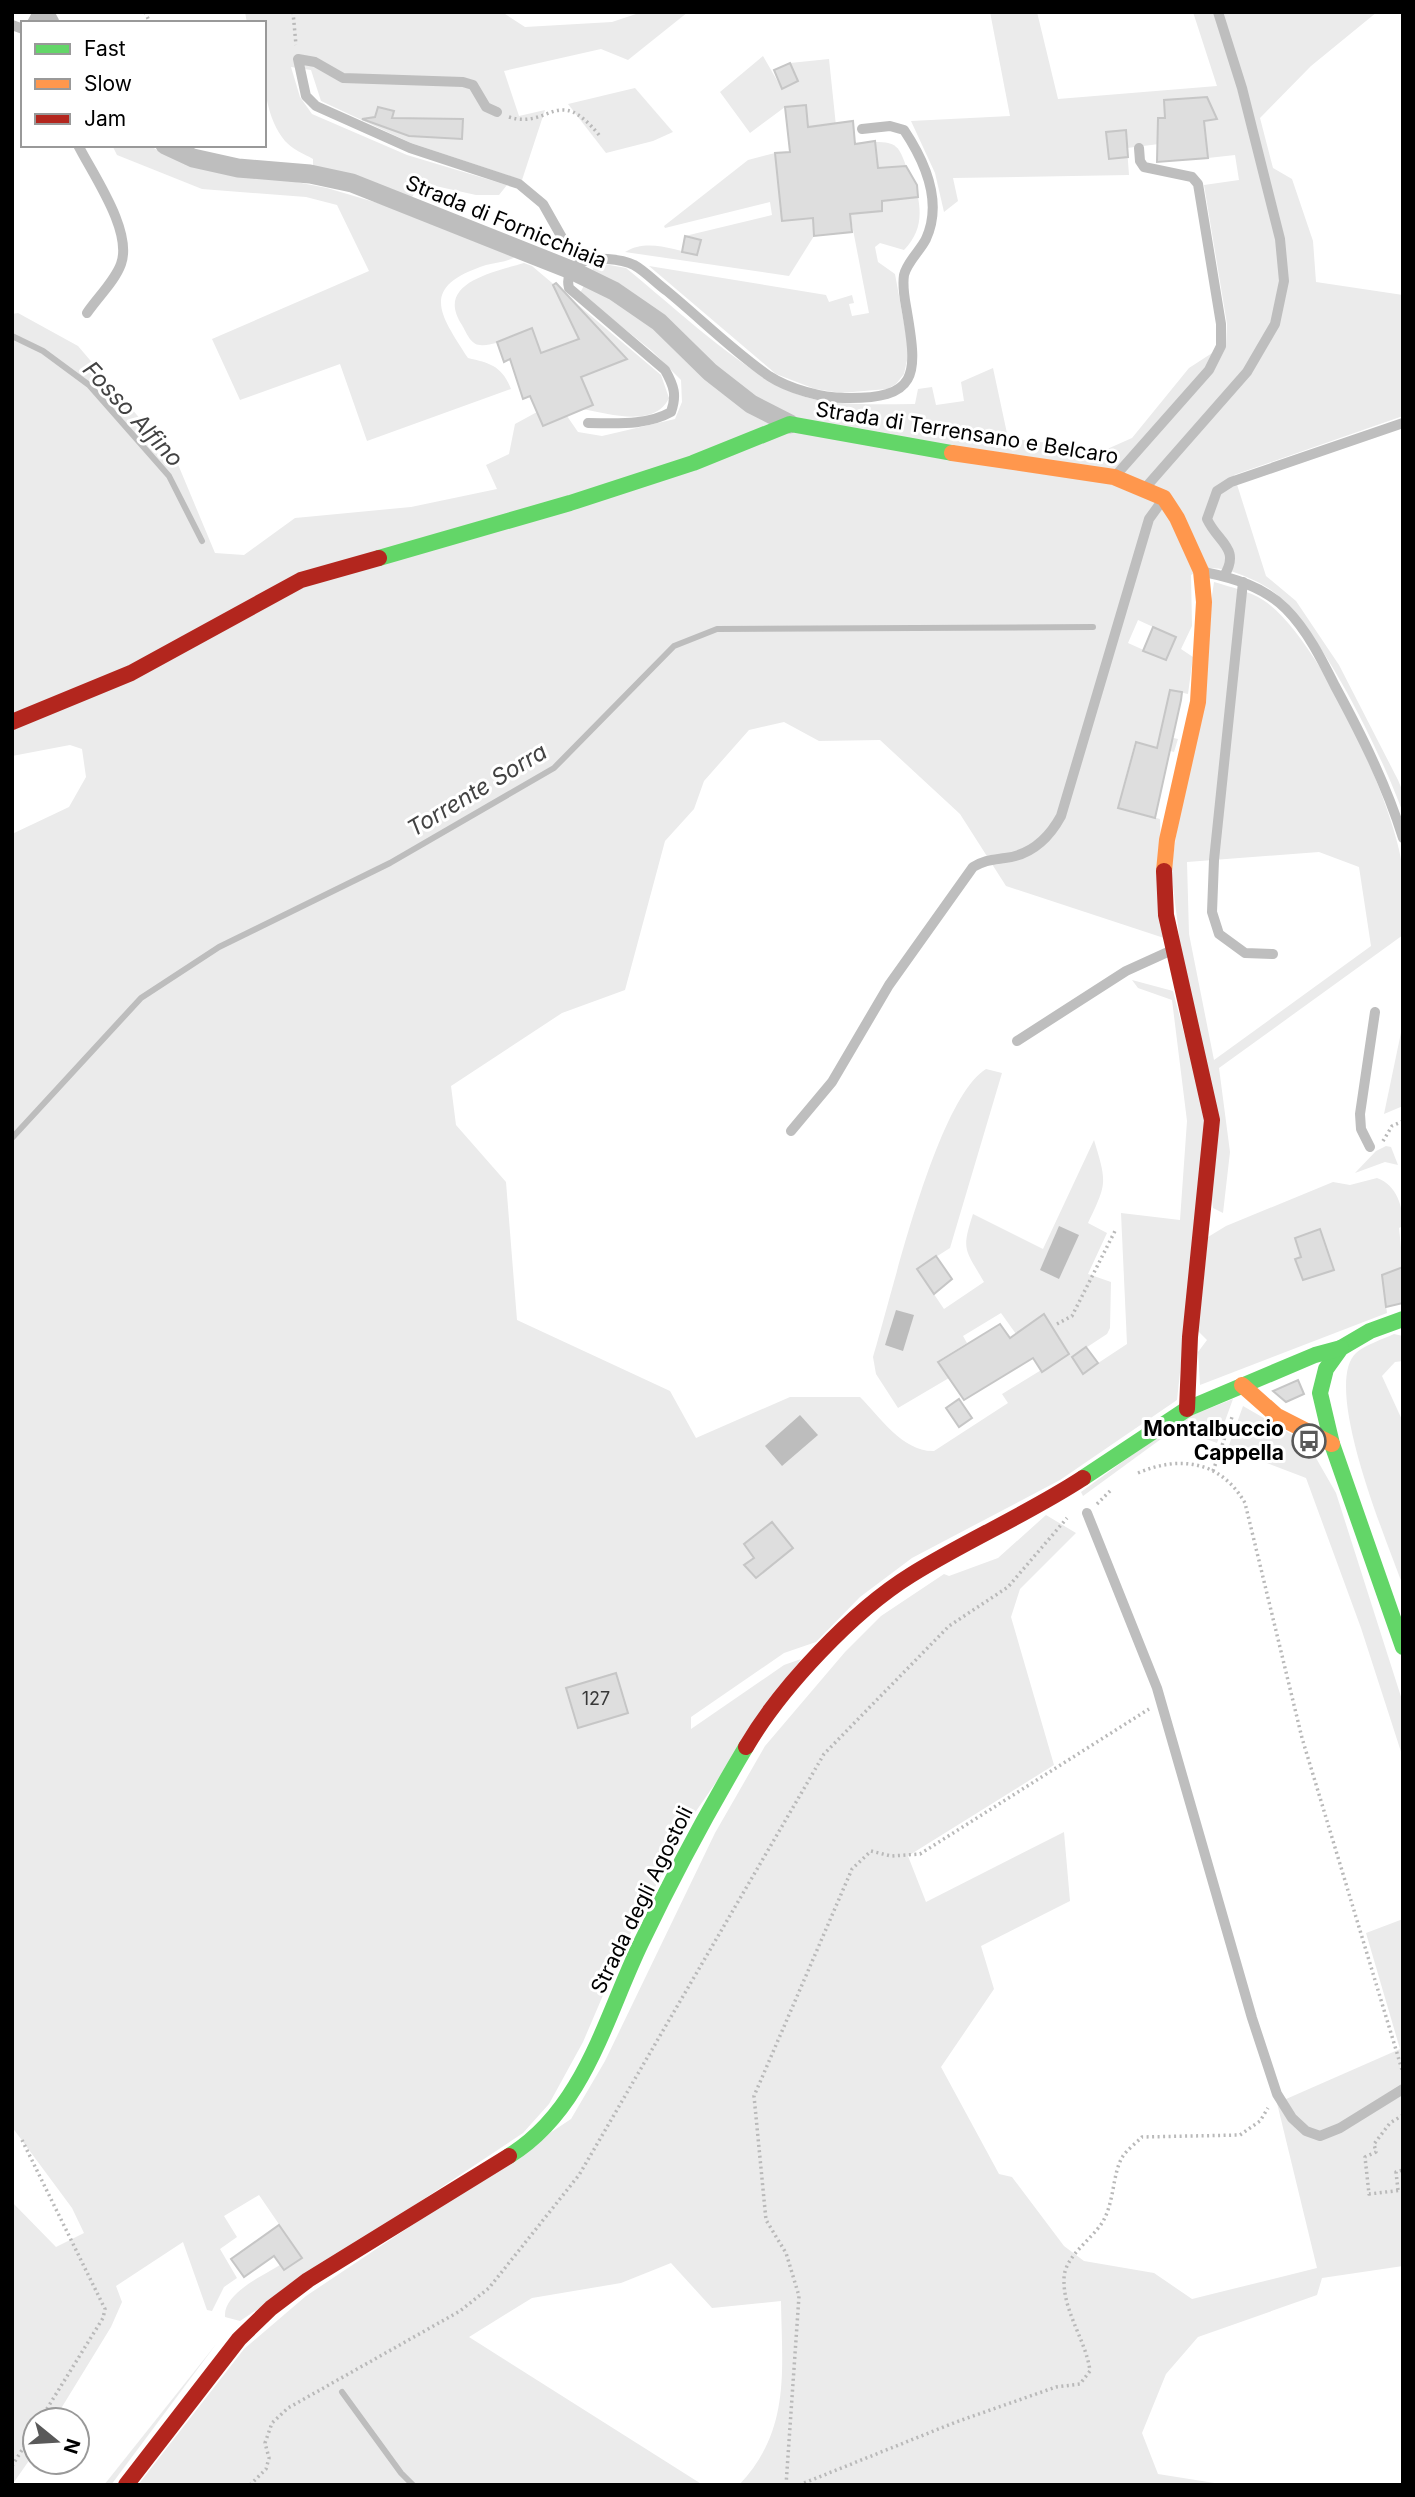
<svg xmlns="http://www.w3.org/2000/svg" width="1415" height="2497" font-family="Inter,sans-serif">
<style>
.green{fill:#ebebeb;fill-rule:evenodd}
.water{fill:#bdbdbd}
.lines{fill:none;stroke-linecap:round;stroke-linejoin:round}
.stream{stroke:#bdbdbd;stroke-width:6}
.building{fill:#dedede;stroke:#c6c6c6;stroke-width:2}
.path{stroke:#b9b9b9;stroke-width:3.5;stroke-dasharray:2 3.5;stroke-linecap:butt}
.lane{stroke:#bebebe;stroke-width:10}
.street{stroke:#bebebe;stroke-width:19}
.fast{stroke:#63d668;stroke-width:16}
.slow{stroke:#ff974d;stroke-width:16}
.jam{stroke:#b3261e;stroke-width:16}
.labels{text-anchor:middle;stroke-width:6;stroke-linejoin:round;paint-order:stroke}
.number-label{font-size:18px;fill:#383838}
.street-label{font-size:21px;fill:#000;stroke:#fff}
.poi-label{font-size:21px;font-weight:bold;fill:#000;stroke:#fff;text-anchor:end}
.water-label{font-size:23px;font-style:italic;fill:#424242;stroke:#fff}
</style>
<rect width="100%" height="100%" fill="#fff"/>
<g class="green">
<path d="M 245,12 L 502,12 L 525,27 L 612,22 L 642,12 L 688,12 L 628,60 L 601,49 L 504,71 L 519,116 L 545,110 L 522,180 L 411,143 L 321,101 L 311,70 L 291,67 L 300,97 L 312,114 L 407,155 L 507,185 L 499,195 L 476,195 L 422,183 L 410,200 L 313,168 L 313,159 C 304,154 292,149 285,141 C 259,109 264,62 264,23 L 247,23 Z"/>
<path d="M 990,12 L 1037,12 L 1058,99 L 1217,86 L 1193,12 L 1377,12 L 1311,66 L 1260,118 L 1273,168 L 1292,179 L 1313,241 L 1316,282 L 1403,295 L 1403,416 L 1234,475 L 1266,576 L 1296,601 L 1339,665 L 1398,780 L 1403,792 L 1403,813 C 1382,755 1320,626 1271,590 C 1257,580 1229,568 1211,568 C 1205,568 1197,572 1191,575 L 1192,626 L 1181,649 L 1193,657 L 1188,694 L 1170,690 L 1161,735 L 1178,739 L 1174,752 L 1135,742 L 1118,807 L 1160,819 L 1164,938 L 1006,886 L 960,814 L 880,740 L 819,741 L 784,722 L 749,730 L 704,781 L 694,809 L 665,841 L 625,990 L 562,1013 L 451,1086 L 456,1125 L 506,1182 L 517,1320 L 670,1391 L 696,1438 L 790,1397 L 860,1397 C 880,1417 903,1452 934,1451 L 1008,1403 L 1002,1394 L 1069,1353 L 1044,1314 L 1016,1334 L 1001,1313 L 963,1336 L 967,1343 L 938,1361 L 949,1378 L 898,1408 L 876,1374 L 873,1357 C 892,1295 936,1100 986,1069 L 1002,1073 L 950,1248 L 917,1269 L 944,1309 L 984,1282 C 965,1249 961,1251 973,1214 L 1043,1249 L 1094,1140 C 1107,1183 1107,1183 1088,1223 L 1107,1233 L 1088,1274 L 1111,1282 L 1110,1328 L 1107,1334 L 1072,1357 L 1083,1373 L 1127,1344 L 1121,1213 L 1180,1220 L 1187,1121 L 1172,1000 L 1138,988 L 1132,980 L 1173,991 L 1207,1121 L 1177,1400 L 1060,1480 L 912,1558 L 860,1597 L 816,1642 L 784,1653 L 691,1717 L 691,1729 L 784,1665 L 801,1659 L 692,1817 L 625,1944 L 583,2042 L 549,2104 L 523,2133 L 240,2321 L 225,2317 C 223,2293 263,2276 280,2265 L 285,2270 L 302,2258 L 259,2195 L 224,2216 L 237,2237 L 220,2249 L 237,2278 L 224,2287 L 212,2311 L 207,2310 L 183,2242 L 116,2286 L 122,2302 L 111,2327 L 54,2420 L 35,2420 L 35,2452 L 12,2485 L 12,2202 L 56,2247 L 84,2233 L 72,2208 L 12,2127 L 12,834 L 69,807 L 86,777 L 82,749 L 70,745 L 12,756 L 12,314 L 18,313 L 78,346 L 177,462 L 215,553 L 244,555 L 295,518 L 411,507 L 497,489 L 486,465 L 509,454 L 515,424 L 537,412 L 543,425 L 567,416 L 578,432 L 602,436 L 675,419 L 682,402 L 681,380 L 652,351 L 580,293 L 594,267 L 604,264 L 626,268 C 671,304 760,389 813,399 C 846,406 881,404 915,404 L 918,389 L 932,387 L 936,405 L 964,401 L 961,382 L 993,368 L 1008,438 L 1105,450 L 1132,438 L 1189,368 L 1226,344 L 1227,324 L 1204,185 L 1239,180 L 1235,155 L 1208,158 L 1204,121 L 1216,119 L 1158,118 L 1159,144 L 1127,148 L 1129,175 L 953,178 L 958,201 L 944,212 L 935,173 L 911,121 L 1010,116 ZM 1138,620 L 1175,637 L 1166,660 L 1128,643 Z"/>
<path d="M 763,56 L 782,89 L 798,81 L 790,63 L 829,59 L 838,145 L 810,148 L 806,106 L 785,107 L 750,133 L 720,92 Z"/>
<path d="M 635,88 L 673,132 L 653,141 L 606,153 L 568,104 Z"/>
<path d="M 875,142 C 897,142 899,147 906,166 L 878,168 Z"/>
<path d="M 112,145 L 148,145 L 172,158 L 327,188 L 381,204 L 516,256 C 509,262 496,262 486,265 C 419,287 439,313 468,358 C 490,363 502,366 511,389 L 367,441 L 340,364 L 240,400 L 212,339 L 369,271 L 337,205 L 306,197 L 202,189 L 117,155 Z"/>
<path d="M 775,153 L 782,221 L 813,218 L 814,236 L 789,276 L 625,252 C 647,238 675,250 697,255 L 700,240 L 685,236 L 772,215 L 770,202 L 665,228 L 664,226 L 748,160 Z"/>
<path d="M 918,197 C 922,219 919,234 904,250 L 880,243 L 875,247 L 878,262 L 895,274 L 909,351 L 904,374 L 896,384 L 887,389 L 841,393 L 815,389 L 776,374 L 649,266 L 826,295 L 829,302 L 852,295 L 854,303 L 849,304 L 852,316 L 869,313 L 850,214 L 882,201 Z"/>
<path d="M 524,263 L 532,266 L 661,375 L 669,398 C 655,428 610,414 582,409 L 570,381 L 627,359 L 575,304 L 564,310 L 579,339 L 511,364 L 510,359 L 532,328 C 517,334 495,347 480,345 C 471,345 466,332 462,325 C 434,283 494,272 524,263 Z"/>
<path d="M 1214,582 C 1230,587 1249,591 1263,600 C 1318,635 1393,801 1402,865 C 1406,888 1403,912 1403,935 L 1219,1068 L 1230,1152 L 1223,1213 L 1213,1208 L 1171,870 ZM 1319,852 L 1359,867 L 1371,946 L 1214,1060 L 1189,934 L 1187,862 Z"/>
<path d="M 1403,1023 L 1403,1106 L 1384,1114 Z"/>
<path d="M 1386,1146 L 1391,1147 L 1398,1165 L 1385,1162 L 1355,1173 L 1376,1151 Z"/>
<path d="M 1377,1178 C 1397,1185 1403,1207 1403,1226 L 1399,1228 L 1403,1267 L 1382,1275 L 1387,1313 L 1200,1385 L 1198,1352 L 1207,1340 L 1198,1331 L 1208,1237 L 1226,1226 L 1333,1182 L 1350,1185 Z"/>
<path d="M 1394,1334 L 1403,1336 L 1403,1361 L 1395,1362 L 1382,1376 L 1403,1422 L 1403,1586 C 1388,1544 1321,1386 1356,1353 C 1365,1345 1383,1339 1394,1334 Z"/>
<path d="M 1233,1399 L 1217,1443 L 1176,1428 L 1083,1496 L 1081,1492 L 1180,1420 Z"/>
<path d="M 1243,1406 L 1298,1438 L 1312,1451 L 1336,1493 L 1403,1703 L 1403,1758 L 1361,1628 L 1306,1478 L 1228,1448 Z"/>
<path d="M 1046,1515 L 1076,1533 L 1020,1589 L 1011,1617 L 1054,1765 L 908,1856 L 926,1902 L 1064,1832 L 1070,1901 L 981,1946 L 994,1989 L 941,2067 L 999,2174 L 1012,2177 L 1064,2246 L 1084,2261 L 1154,2273 L 1192,2299 L 1317,2268 L 1277,2103 L 1400,2049 L 1366,1933 L 1403,1919 L 1403,2266 L 1322,2278 L 1317,2295 L 1198,2337 L 1166,2374 L 1142,2433 L 1158,2474 L 1227,2485 L 739,2485 C 791,2430 782,2371 781,2301 L 712,2308 L 671,2263 L 621,2283 L 532,2298 L 469,2337 L 703,2485 L 138,2485 L 244,2349 L 306,2296 L 571,2119 L 605,2061 L 715,1833 L 765,1746 L 845,1652 L 881,1616 L 944,1574 L 949,1576 L 998,1558 Z"/>
<path d="M 217,2343 L 111,2485 L 104,2485 Z"/>
</g>
<g class="water">
<path d="M 1059,1226 L 1079,1235 L 1059,1279 L 1040,1270 Z"/>
<path d="M 896,1310 L 914,1315 L 903,1351 L 885,1345 Z"/>
<path d="M 800,1415 L 818,1435 L 782,1466 L 765,1446 Z"/>
</g>
<g class="lines">
<g class="stream">
<path d="M 12,336 L 43,351 L 89,385 L 169,476 L 202,541"/>
<path d="M 12,1138 L 141,998 L 219,947 L 390,863 L 554,768 L 674,646 L 717,629 L 1093,627"/>
<path d="M 342,2392 L 401,2473 L 413,2485"/>
</g>
</g>
<g class="building">
<path d="M 790,63 L 798,81 L 782,89 L 774,70 Z"/>
<path d="M 1207,97 L 1217,119 L 1204,121 L 1208,158 L 1157,162 L 1158,118 L 1165,118 L 1164,100 Z"/>
<path d="M 806,105 L 808,127 L 853,121 L 855,144 L 875,141 L 878,168 L 906,166 L 917,185 L 918,197 L 882,201 L 882,211 L 850,214 L 852,232 L 814,236 L 813,218 L 782,221 L 775,153 L 790,152 L 785,107 Z"/>
<path d="M 378,107 L 394,111 L 392,118 L 463,119 L 462,139 L 409,136 L 362,119 L 375,117 Z"/>
<path d="M 1126,130 L 1128,157 L 1109,159 L 1106,132 Z"/>
<path d="M 685,236 L 701,240 L 697,255 L 682,252 Z"/>
<path d="M 556,283 L 627,359 L 581,377 L 593,405 L 543,426 L 530,396 L 523,399 L 510,359 L 504,362 L 497,342 L 532,328 L 541,353 L 579,339 L 553,285 Z"/>
<path d="M 1153,627 L 1176,637 L 1166,660 L 1143,651 Z"/>
<path d="M 1170,690 L 1182,692 L 1181,700 L 1155,818 L 1118,808 L 1136,742 L 1157,748 Z"/>
<path d="M 1320,1229 L 1334,1270 L 1303,1280 L 1295,1259 L 1301,1257 L 1295,1238 Z"/>
<path d="M 936,1256 L 952,1279 L 934,1294 L 917,1269 Z"/>
<path d="M 1403,1267 L 1403,1303 L 1386,1307 L 1382,1275 Z"/>
<path d="M 1044,1314 L 1069,1354 L 1042,1372 L 1033,1358 L 964,1400 L 938,1362 L 1000,1324 L 1010,1338 Z"/>
<path d="M 1086,1347 L 1098,1363 L 1083,1374 L 1072,1357 Z"/>
<path d="M 1298,1380 L 1304,1394 L 1286,1402 L 1273,1391 Z"/>
<path d="M 959,1399 L 972,1418 L 959,1427 L 946,1408 Z"/>
<path d="M 772,1522 L 793,1548 L 756,1578 L 744,1565 L 754,1558 L 744,1544 Z"/>
<path d="M 616,1673 L 628,1713 L 578,1728 L 566,1688 Z"/>
<path d="M 279,2225 L 302,2258 L 284,2270 L 274,2256 L 244,2277 L 231,2259 Z"/>
</g>
<g class="lines">
<g class="path">
<path d="M 145,12 L 150,23"/>
<path d="M 293,12 L 296,45"/>
<path d="M 509,117 C 550,130 557,83 599,135"/>
<path d="M 1383,1141 L 1392,1126 L 1403,1121"/>
<path d="M 1057,1324 L 1072,1316 L 1115,1231"/>
<path d="M 1213,1471 L 1232,1417"/>
<path d="M 1138,1473 C 1180,1455 1221,1461 1245,1503 L 1302,1738 L 1403,2073"/>
<path d="M 1097,1504 L 1111,1490"/>
<path d="M 1403,2115 L 1390,2123 L 1374,2144 L 1376,2152 L 1365,2157 L 1369,2194 L 1403,2190"/>
<path d="M 22,2140 L 105,2309 L 103,2318 L 40,2420"/>
<path d="M 1398,2190 L 1396,2172 L 1403,2170"/>
<path d="M 12,2466 L 35,2429"/>
<path d="M 250,2485 L 266,2469 L 269,2458 L 265,2443 L 272,2423 L 288,2408 L 460,2311 L 489,2288 L 579,2175 L 824,1754 L 949,1626 L 1008,1587 L 1067,1518"/>
<path d="M 786,2485 L 799,2296 L 786,2253 L 766,2220 L 754,2096 L 852,1869 L 871,1851 L 891,1856 L 920,1854 L 1149,1709"/>
<path d="M 799,2485 L 956,2422 L 1056,2387 L 1080,2384 L 1090,2371 C 1086,2340 1063,2312 1064,2279 C 1064,2257 1091,2240 1102,2223 C 1115,2202 1112,2173 1123,2156 C 1127,2150 1136,2143 1142,2137 L 1240,2135 L 1260,2121 L 1268,2108"/>
</g>
<g class="lane">
<path d="M 32,23 L 38,12"/>
<path d="M 12,25 L 23,29"/>
<path d="M 497,112 L 486,107 L 473,85 L 463,82 L 343,78 L 315,62 L 298,59 L 306,96 L 316,106 L 410,148 L 519,184 L 543,204 L 569,250 L 584,261"/>
<path d="M 78,145 C 93,175 133,231 121,264 C 115,281 97,298 87,313"/>
<path d="M 588,423 C 615,423 646,426 671,412 C 677,395 674,386 665,370 L 569,288 C 566,276 571,269 582,262 C 593,256 622,259 634,265 C 645,271 656,283 667,291 C 701,319 733,351 769,376 C 789,389 822,398 845,398 C 918,399 918,376 907,312 C 905,300 902,288 904,275 C 907,262 920,251 926,239 C 943,202 924,160 904,130 L 890,126 L 862,129"/>
<path d="M 1117,474 L 1209,370 L 1221,346 L 1221,324 L 1198,184 L 1192,177 L 1144,167 L 1140,161 L 1139,148"/>
<path d="M 1146,487 L 1247,372 L 1275,324 L 1284,281 L 1280,239 L 1242,88 L 1218,12"/>
<path d="M 1204,572 C 1234,578 1264,587 1286,609 C 1307,630 1322,660 1335,686 C 1362,736 1386,784 1403,838"/>
<path d="M 1224,576 C 1241,548 1218,543 1207,519 L 1217,491 L 1231,482 L 1403,423"/>
<path d="M 1243,582 L 1214,860 L 1212,912 L 1219,934 L 1245,953 L 1273,954"/>
<path d="M 1017,1041 L 1126,971 L 1170,951"/>
<path d="M 791,1131 L 832,1082 L 889,985 L 973,867 C 985,860 991,860 1005,858 C 1031,855 1049,838 1061,816 L 1149,519 L 1162,501"/>
<path d="M 1370,1147 L 1361,1129 L 1360,1114 L 1375,1012"/>
<path d="M 1087,1513 L 1157,1688 L 1252,2018 L 1277,2094 L 1292,2118 L 1306,2131 L 1320,2136 L 1340,2128 L 1403,2089"/>
</g>
<g class="street">
<path d="M 44,12 L 50,23"/>
<path d="M 165,145 L 193,158 L 238,168 L 310,174 L 352,183 L 571,270 L 614,291 L 659,322 L 710,372 L 751,404 L 790,424"/>
</g>
<g class="fast">
<path d="M 379,558 L 570,503 L 693,463 L 790,424 L 952,453"/>
<path d="M 1403,1319 L 1370,1331 L 1341,1348 L 1326,1369 L 1320,1393 L 1332,1444 L 1403,1647"/>
<path d="M 1083,1478 L 1187,1409 L 1315,1355 L 1341,1348"/>
<path d="M 509,2156 C 584,2110 605,2018 641,1943 C 673,1876 708,1811 746,1747"/>
</g>
<g class="slow">
<path d="M 952,453 L 1114,477 L 1164,498 L 1177,518 L 1201,571 L 1204,602 L 1198,702 L 1167,840 L 1164,871"/>
<path d="M 1242,1385 L 1277,1416 L 1332,1444"/>
</g>
<g class="jam">
<path d="M 12,722 L 131,673 L 301,580 L 379,558"/>
<path d="M 1164,871 L 1166,915 L 1212,1120 L 1190,1337 L 1187,1409"/>
<path d="M 746,1747 C 781,1687 853,1611 911,1575 C 967,1540 1028,1514 1083,1478"/>
<path d="M 126,2485 L 239,2339 L 271,2308 L 308,2280 L 509,2156"/>
</g>
</g>
<defs>
<symbol id="bus-ring" viewBox="-11 -11 22 22"><circle r="9.5" fill="#fff" stroke="#595959" stroke-width="1.5"/><path d="M-5-6H5V4H4V6H2V4H-2V6H-4V4H-5ZM-3.5-4V0h7V-4ZM-3.5 1.2v1.5H-2V1.2ZM2 1.2v1.5H3.5V1.2Z" fill="#595959"/></symbol>
</defs>
<g fill-rule="evenodd">
<use href="#bus-ring" x="1290" y="1422" width="38" height="38"/>
</g>
<g class="labels">
<g class="number-label">
<text x="596" y="1705">127</text>
</g>
<g class="street-label">
<text transform="translate(506 222) rotate(22)" y="7">Strada di Fornicchiaia</text>
<text transform="translate(967 433) rotate(9)" y="7">Strada di Terrensano e Belcaro</text>
<text transform="translate(642 1900) rotate(-64)" y="7">Strada degli Agostoli</text>
</g>
<g class="poi-label">
<text x="1284" y="1436">Montalbuccio<tspan x="1284" dy="24">Cappella</tspan></text>
</g>
<g class="water-label">
<text transform="translate(133 414) rotate(47)" y="8">Fosso Alfino</text>
<text transform="translate(477 790) rotate(-31)" y="8">Torrente Sorra</text>
</g>
</g>
<rect width="1415" height="2497" fill="none" stroke="#000000" stroke-width="28"/>
<rect x="21" y="21" width="245" height="126" fill="#ffffff" stroke="#999999" stroke-width="2"/>
<rect x="35" y="44" width="35" height="10" fill="#63d668" stroke="#999999" stroke-width="2"/>
<text x="84" y="56" font-size="21" fill="#000000">Fast</text>
<rect x="35" y="79" width="35" height="10" fill="#ff974d" stroke="#999999" stroke-width="2"/>
<text x="84" y="91" font-size="21" fill="#000000">Slow</text>
<rect x="35" y="114" width="35" height="10" fill="#b3261e" stroke="#999999" stroke-width="2"/>
<text x="84" y="126" font-size="21" fill="#000000">Jam</text>
<g transform="translate(56 2441) rotate(108)"><circle r="33" fill="#ffffff" stroke="#999999" stroke-width="2"/>
<path d="M0-5L12 26L0 18L-12 26Z" fill="#595959"/>
<text y="-10" font-size="19" font-weight="bold" text-anchor="middle" fill="#000000">N</text>
</g>
</svg>
